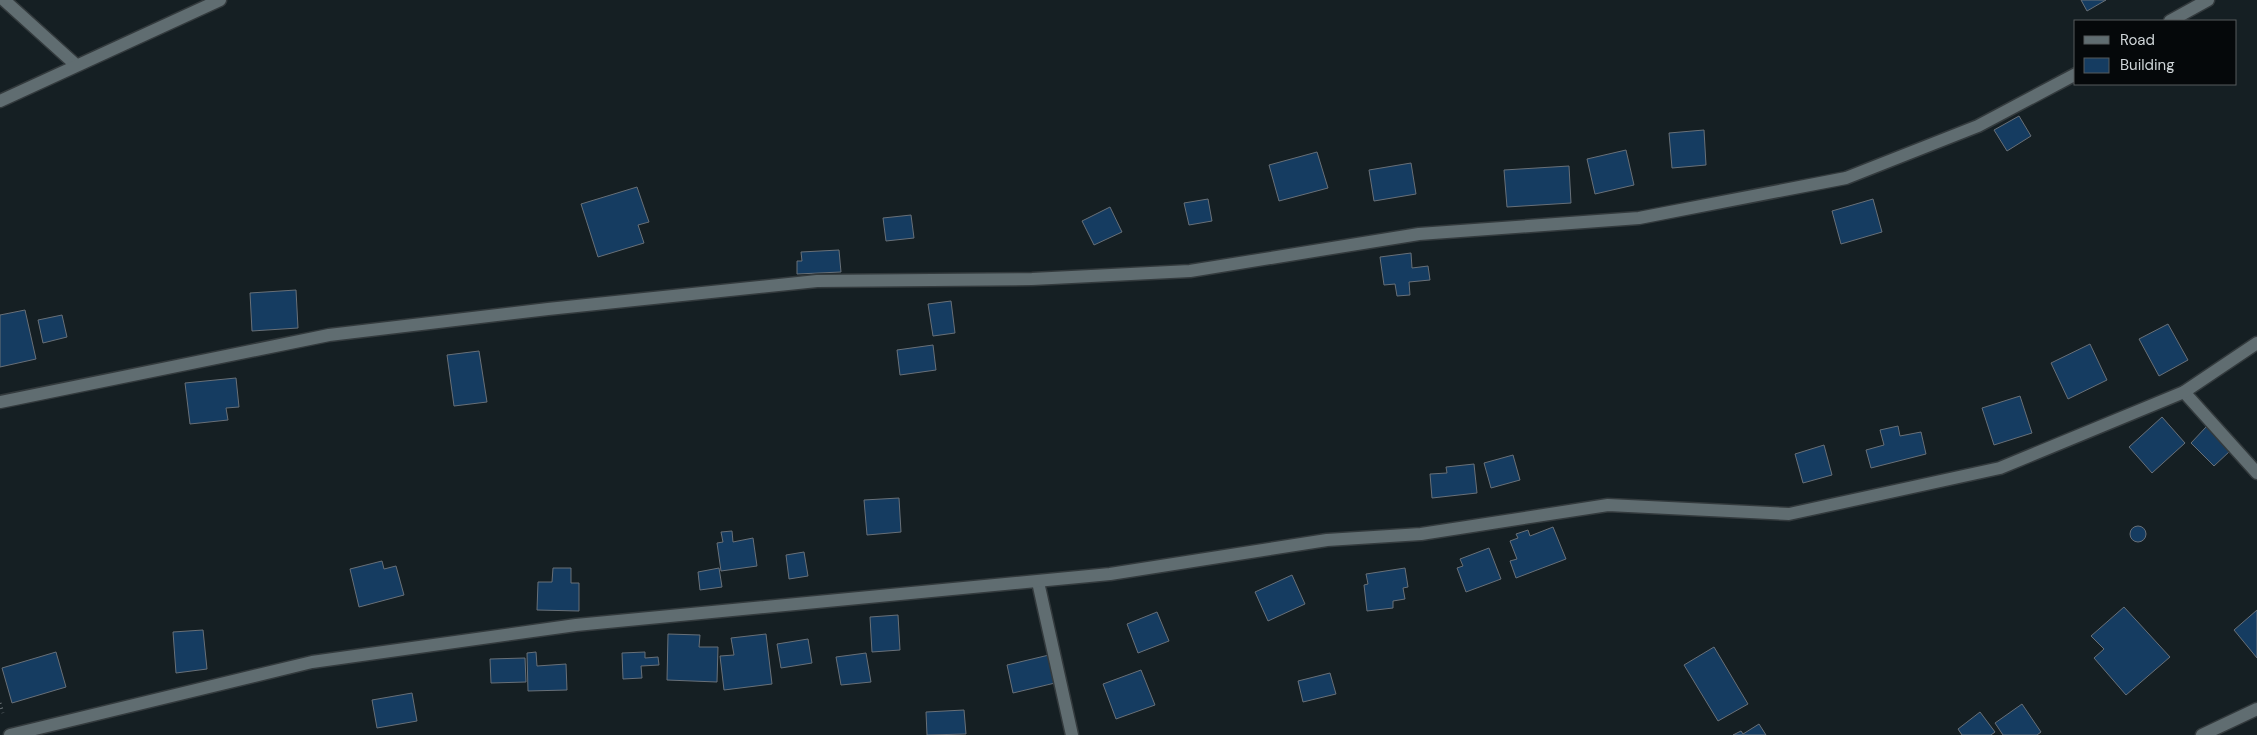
<svg xmlns="http://www.w3.org/2000/svg" width="2257" height="735" font-family="'DM Sans',sans-serif">
<style>
.building{fill:#153c61;stroke:#687078}
.lines{fill:none;stroke-linecap:round;stroke-linejoin:round}
.street-casing{stroke:#333a3d;stroke-width:15}
.path{stroke:#6e7679;stroke-width:3;stroke-dasharray:1 4;stroke-linecap:butt}
.street{stroke:#606d71;stroke-width:12}
</style>
<rect width="100%" height="100%" fill="#151f23"/>
<g class="building">
<path d="M 2081,0 L 2106,0 L 2087,11 Z"/>
<path d="M 2019,116 L 2031,136 L 2007,151 L 1994,130 Z"/>
<path d="M 1704,130 L 1706,165 L 1672,168 L 1669,133 Z"/>
<path d="M 1626,150 L 1634,185 L 1595,194 L 1587,159 Z"/>
<path d="M 1317,152 L 1328,188 L 1279,201 L 1269,165 Z"/>
<path d="M 1411,163 L 1416,194 L 1374,201 L 1369,170 Z"/>
<path d="M 1569,166 L 1571,203 L 1507,207 L 1504,170 Z"/>
<path d="M 637,187 L 649,222 L 638,225 L 644,243 L 598,257 L 581,204 Z"/>
<path d="M 1208,199 L 1212,221 L 1189,225 L 1184,203 Z"/>
<path d="M 1873,199 L 1882,232 L 1841,244 L 1832,211 Z"/>
<path d="M 1110,207 L 1122,232 L 1094,245 L 1082,221 Z"/>
<path d="M 911,215 L 914,238 L 886,241 L 883,218 Z"/>
<path d="M 839,250 L 841,272 L 797,274 L 797,261 L 802,261 L 801,252 Z"/>
<path d="M 1411,253 L 1412,268 L 1428,266 L 1430,280 L 1409,282 L 1410,295 L 1397,296 L 1395,284 L 1384,285 L 1380,257 Z"/>
<path d="M 296,290 L 298,328 L 252,331 L 250,293 Z"/>
<path d="M 951,301 L 955,333 L 933,336 L 928,304 Z"/>
<path d="M 25,310 L 36,359 L 0,367 L 0,315 Z"/>
<path d="M 62,315 L 67,337 L 43,343 L 38,320 Z"/>
<path d="M 2168,324 L 2188,360 L 2159,376 L 2139,339 Z"/>
<path d="M 2090,344 L 2107,380 L 2068,399 L 2051,363 Z"/>
<path d="M 933,345 L 936,370 L 900,375 L 897,350 Z"/>
<path d="M 479,351 L 487,402 L 454,406 L 447,355 Z"/>
<path d="M 236,378 L 239,407 L 226,408 L 228,420 L 190,424 L 185,383 Z"/>
<path d="M 2020,396 L 2032,433 L 1994,445 L 1982,408 Z"/>
<path d="M 2162,417 L 2185,443 L 2152,473 L 2129,447 Z"/>
<path d="M 1898,426 L 1900,436 L 1921,432 L 1926,454 L 1871,468 L 1866,450 L 1884,445 L 1880,430 Z"/>
<path d="M 2206,427 L 2230,451 L 2214,466 L 2191,443 Z"/>
<path d="M 1824,445 L 1832,475 L 1803,483 L 1795,454 Z"/>
<path d="M 1513,455 L 1520,480 L 1491,488 L 1484,463 Z"/>
<path d="M 1474,464 L 1477,493 L 1432,498 L 1430,474 L 1447,473 L 1446,467 Z"/>
<path d="M 899,498 L 901,532 L 867,535 L 864,500 Z"/>
<circle cx="2138" cy="534" r="8"/>
<path d="M 1553,527 L 1566,559 L 1516,578 L 1510,561 L 1517,559 L 1510,541 L 1518,538 L 1516,534 L 1528,530 L 1530,536 Z"/>
<path d="M 732,531 L 733,542 L 753,538 L 757,566 L 721,571 L 717,543 L 723,542 L 721,532 Z"/>
<path d="M 1489,548 L 1501,579 L 1466,592 L 1457,568 L 1463,566 L 1460,559 Z"/>
<path d="M 804,552 L 808,576 L 789,579 L 786,555 Z"/>
<path d="M 382,561 L 384,569 L 396,566 L 404,595 L 359,607 L 350,569 Z"/>
<path d="M 553,568 L 571,568 L 571,583 L 579,583 L 579,611 L 537,610 L 538,582 L 552,582 Z"/>
<path d="M 719,568 L 722,587 L 700,590 L 698,572 Z"/>
<path d="M 1405,568 L 1408,587 L 1403,588 L 1405,599 L 1393,601 L 1393,608 L 1367,611 L 1364,585 L 1368,584 L 1366,574 Z"/>
<path d="M 1292,575 L 1305,604 L 1268,621 L 1255,592 Z"/>
<path d="M 2124,607 L 2170,657 L 2126,695 L 2094,658 L 2104,649 L 2091,636 Z"/>
<path d="M 2257,610 L 2257,658 L 2234,630 Z"/>
<path d="M 1157,612 L 1169,641 L 1138,653 L 1127,624 Z"/>
<path d="M 898,615 L 900,650 L 872,652 L 870,617 Z"/>
<path d="M 203,630 L 207,669 L 176,673 L 173,632 Z"/>
<path d="M 668,634 L 700,635 L 699,647 L 718,647 L 717,682 L 667,680 Z"/>
<path d="M 766,634 L 772,684 L 724,690 L 720,656 L 734,655 L 731,638 Z"/>
<path d="M 808,639 L 812,663 L 781,668 L 777,644 Z"/>
<path d="M 1714,647 L 1748,704 L 1718,721 L 1684,665 Z"/>
<path d="M 56,652 L 66,687 L 12,703 L 2,668 Z"/>
<path d="M 536,652 L 537,666 L 566,664 L 567,690 L 528,691 L 527,653 Z"/>
<path d="M 645,652 L 645,658 L 658,657 L 659,665 L 641,666 L 642,678 L 623,679 L 622,653 Z"/>
<path d="M 866,653 L 871,682 L 841,685 L 836,657 Z"/>
<path d="M 1049,655 L 1055,683 L 1013,693 L 1007,665 Z"/>
<path d="M 525,658 L 526,682 L 491,683 L 490,659 Z"/>
<path d="M 1141,670 L 1155,705 L 1116,719 L 1103,684 Z"/>
<path d="M 1330,673 L 1336,694 L 1303,702 L 1298,681 Z"/>
<path d="M 412,693 L 417,721 L 377,728 L 372,700 Z"/>
<path d="M 2022,704 L 2041,732 L 2037,735 L 2003,735 L 1995,723 Z"/>
<path d="M 964,710 L 966,734 L 927,735 L 926,712 Z"/>
<path d="M 1980,712 L 1995,732 L 1991,735 L 1962,735 L 1958,729 Z"/>
<path d="M 1759,724 L 1766,735 L 1733,735 L 1741,731 L 1743,734 Z"/>
</g>
<g class="lines">
<defs>
<g id="street">
<path d="M 4,0 L 76,65"/>
<path d="M 2170,21 L 2208,0"/>
<path d="M 0,101 L 220,0"/>
<path d="M 2184,392 L 2257,473"/>
<path d="M 0,402 L 329,335 L 548,309 L 817,281 L 1032,279 L 1190,271 L 1419,234 L 1639,218 L 1846,178 L 1978,126 L 2076,74"/>
<path d="M 1038,582 L 1072,735"/>
<path d="M 10,735 L 312,662 L 576,625 L 1110,574 L 1327,540 L 1421,534 L 1608,505 L 1789,514 L 2000,468 L 2184,392 L 2257,343"/>
<path d="M 2202,735 L 2257,709"/>
</g>
</defs>
<use href="#street" class="street-casing"/>
<path class="path" d="M 0,703 L 3,713"/>
<use href="#street" class="street"/>
</g>
<rect x="2074" y="20" width="162" height="65" fill="#05080a" stroke="#565a5c"/>
<rect x="2084" y="36" width="25" height="8" fill="#606d71" stroke="#565a5c"/>
<text x="2120" y="45" font-size="15" fill="#cfd5d8">Road</text>
<rect x="2084" y="58" width="25" height="15" fill="#153c61" stroke="#565a5c"/>
<text x="2120" y="70" font-size="15" fill="#cfd5d8">Building</text>
</svg>
